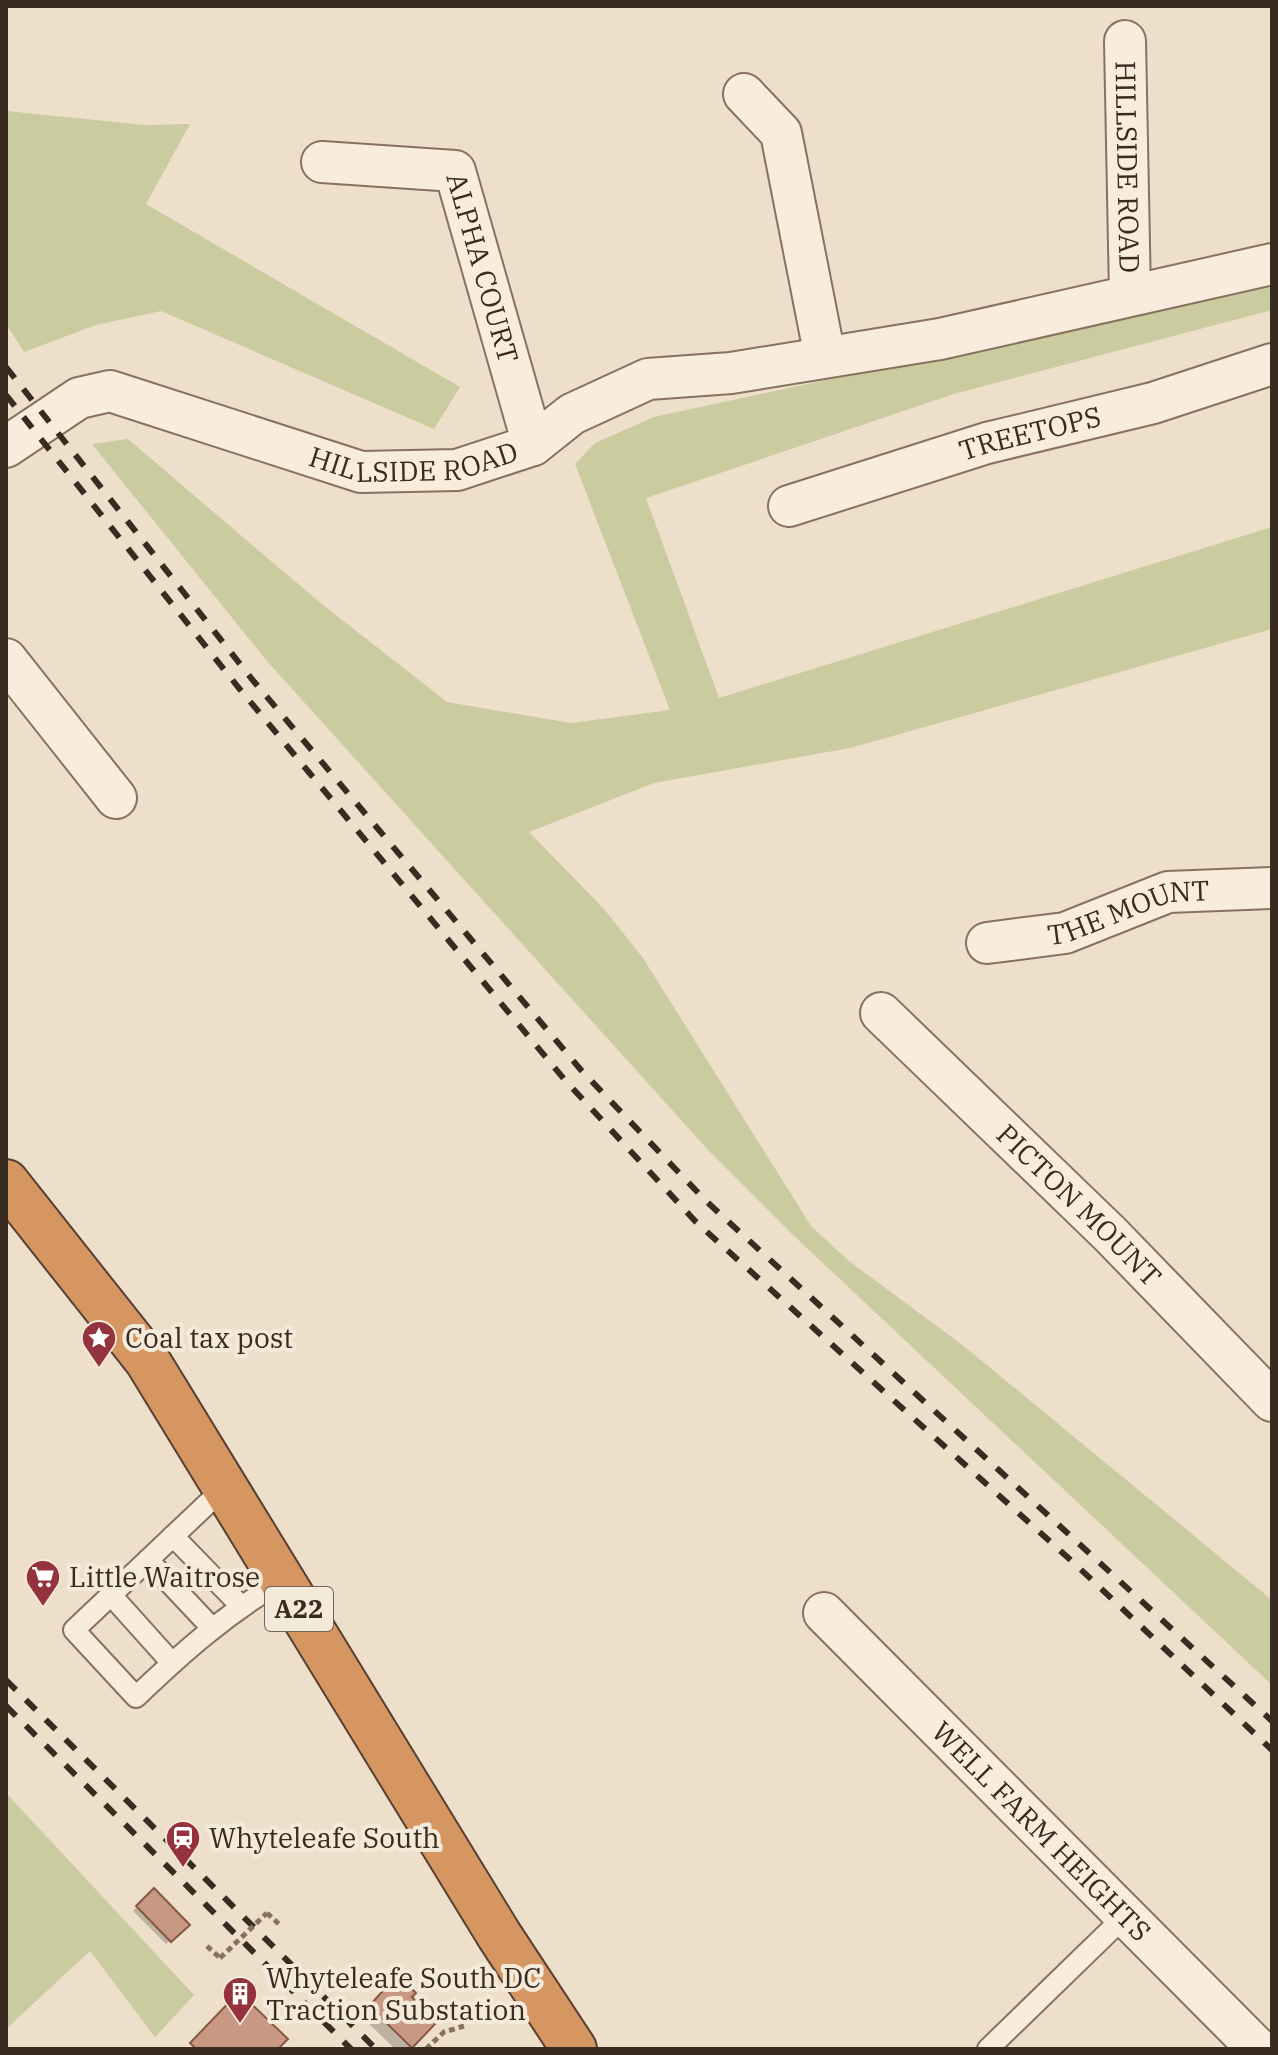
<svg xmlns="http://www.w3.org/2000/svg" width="1278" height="2055" font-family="'IBM Plex Serif',serif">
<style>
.green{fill:#cacb9e}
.shadow{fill:#0003}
.building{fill:#c99882;stroke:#865946;stroke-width:2}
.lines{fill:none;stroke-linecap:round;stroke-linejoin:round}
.lane-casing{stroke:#88715f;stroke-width:24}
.street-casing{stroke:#88715f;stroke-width:44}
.highway-casing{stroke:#574032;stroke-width:48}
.path{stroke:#88715f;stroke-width:5;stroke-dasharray:6 4;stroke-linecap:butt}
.lane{stroke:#f8eddd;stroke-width:20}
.street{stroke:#f8eddd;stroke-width:40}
.highway{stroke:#d69661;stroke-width:44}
.rail{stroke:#3a2b21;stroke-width:6;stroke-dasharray:14 14;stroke-linecap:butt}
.path-bridge{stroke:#88715f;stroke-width:5;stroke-dasharray:6 4;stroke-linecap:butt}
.labels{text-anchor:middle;stroke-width:8;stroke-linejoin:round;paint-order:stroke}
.shield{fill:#f4ead9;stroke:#726458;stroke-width:2}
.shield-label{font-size:26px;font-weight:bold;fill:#3a2b21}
.street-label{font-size:28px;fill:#3a2b21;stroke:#f4ead9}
.poi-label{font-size:28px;fill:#3a2b21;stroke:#f4ead9;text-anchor:start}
</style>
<rect width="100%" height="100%" fill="#eddfca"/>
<g class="green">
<path d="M 6,111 L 145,125 L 190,124 L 146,204 L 460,387 L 434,429 L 161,311 L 96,325 L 24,352 L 6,324 Z"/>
<path d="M 1272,284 L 1272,310 L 954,394 L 646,498 L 719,698 L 1272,527 L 1272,629 L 850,748 L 654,783 L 529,832 L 604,909 L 643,958 L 811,1226 L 849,1261 L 965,1347 L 1272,1600 L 1272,1685 L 793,1235 L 709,1151 L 266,660 L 92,444 L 128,439 L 318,601 L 447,702 L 571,723 L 670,710 L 575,464 L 595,443 L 654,417 Z"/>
<path d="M 6,1793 L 194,1995 L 155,2037 L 90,1951 L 6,2029 Z"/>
</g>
<g class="shadow">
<path d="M 154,1891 L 187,1925 L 166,1944 L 133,1911 Z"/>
<path d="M 394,1982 L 434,2022 L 408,2049 L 395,2049 L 361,2016 Z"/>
</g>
<g class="building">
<path d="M 154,1888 L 190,1925 L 171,1942 L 136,1906 Z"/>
<path d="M 394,1979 L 399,1984 L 403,1980 L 416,1993 L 412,1997 L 437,2022 L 412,2048 L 369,2006 Z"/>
<path d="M 239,1992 L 288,2039 L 278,2049 L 196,2049 L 190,2043 Z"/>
</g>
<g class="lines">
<defs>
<g id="lane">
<path d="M 225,1487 L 74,1630 L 136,1697 C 182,1653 227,1613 282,1581"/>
<path d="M 173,1536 L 240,1605"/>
<path d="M 148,1560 L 212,1628"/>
<path d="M 111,1595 L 172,1663"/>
<path d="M 988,2049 L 1123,1918"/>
</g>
<g id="street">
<path id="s1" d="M 1125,41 L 1130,295"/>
<path d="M 744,94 L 781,133 L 825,357"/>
<path id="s2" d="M 322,162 L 455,171 L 533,445"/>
<path id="s3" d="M 6,447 L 79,398 L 110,391 L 361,472 L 457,470 L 533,445 L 572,414 L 648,379 L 731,373 L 940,339 L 1272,264"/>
<path id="s4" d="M 789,506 L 987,443 L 1153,403 L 1272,364"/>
<path d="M 6,659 L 116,798"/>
<path id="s5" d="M 987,943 L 1065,933 L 1168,892 L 1272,888"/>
<path id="s6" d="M 881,1013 L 1110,1234 L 1272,1401"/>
<path id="s7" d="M 824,1613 L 1258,2049"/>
</g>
<path id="highway" d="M 6,1182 L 147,1360 L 499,1935 L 574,2049"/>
</defs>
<use href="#lane" class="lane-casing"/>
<use href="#street" class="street-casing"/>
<use href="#highway" class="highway-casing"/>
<g class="path">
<path d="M 267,1913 L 280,1925"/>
<path d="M 207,1946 L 220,1958"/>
<path d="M 426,2049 L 444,2032 L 464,2026"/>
</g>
<use href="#lane" class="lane"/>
<use href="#street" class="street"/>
<use href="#highway" class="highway"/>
<g class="rail">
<path d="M 6,367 L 251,678 L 581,1070 L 706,1201 L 1272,1721"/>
<path d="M 6,395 L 238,687 L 564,1079 L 696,1222 L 1075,1564 L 1272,1750"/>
<path d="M 6,1680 L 376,2049"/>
<path d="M 6,1706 L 351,2049"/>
</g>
<path class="path-bridge" d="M 220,1958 L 267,1913"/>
</g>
<defs>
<symbol id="sight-pin" viewBox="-11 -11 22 30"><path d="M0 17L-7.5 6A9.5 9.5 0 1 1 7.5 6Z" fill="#94323d" stroke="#f4ead9"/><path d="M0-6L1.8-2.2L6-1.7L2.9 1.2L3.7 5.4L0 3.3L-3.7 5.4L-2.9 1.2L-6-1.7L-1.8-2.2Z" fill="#fff"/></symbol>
<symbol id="supermarket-pin" viewBox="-11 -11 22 30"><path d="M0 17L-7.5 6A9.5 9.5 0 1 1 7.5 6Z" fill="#94323d" stroke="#f4ead9"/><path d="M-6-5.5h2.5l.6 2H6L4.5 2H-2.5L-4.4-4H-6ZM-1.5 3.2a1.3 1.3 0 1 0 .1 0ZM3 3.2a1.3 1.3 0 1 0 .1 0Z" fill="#fff"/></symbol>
<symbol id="station-pin" viewBox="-11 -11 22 30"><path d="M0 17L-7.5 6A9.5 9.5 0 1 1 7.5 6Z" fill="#94323d" stroke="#f4ead9"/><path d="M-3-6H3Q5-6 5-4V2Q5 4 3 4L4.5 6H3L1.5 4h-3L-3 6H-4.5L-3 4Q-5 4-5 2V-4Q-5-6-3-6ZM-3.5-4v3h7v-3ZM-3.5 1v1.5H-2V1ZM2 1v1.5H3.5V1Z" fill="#fff"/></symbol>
<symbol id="building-pin" viewBox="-11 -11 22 30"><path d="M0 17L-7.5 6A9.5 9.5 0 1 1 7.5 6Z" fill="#94323d" stroke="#f4ead9"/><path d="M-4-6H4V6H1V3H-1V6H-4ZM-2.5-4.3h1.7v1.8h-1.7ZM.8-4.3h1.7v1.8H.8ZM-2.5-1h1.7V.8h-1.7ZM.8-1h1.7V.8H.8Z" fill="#fff"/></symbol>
</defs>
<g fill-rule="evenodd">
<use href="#sight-pin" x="79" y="1318" width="40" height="54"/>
<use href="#supermarket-pin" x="23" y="1557" width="40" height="54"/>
<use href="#station-pin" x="163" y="1818" width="40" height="54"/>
<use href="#building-pin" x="220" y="1974" width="40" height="54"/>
</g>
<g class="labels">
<rect class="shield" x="265" y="1587" width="68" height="44" rx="6"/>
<g class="shield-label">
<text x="299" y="1618">A22</text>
</g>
<g class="street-label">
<text dy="10" stroke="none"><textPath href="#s1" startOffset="126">HILLSIDE ROAD</textPath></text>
<text dy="10" stroke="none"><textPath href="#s2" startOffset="234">ALPHA COURT</textPath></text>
<text dy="10" stroke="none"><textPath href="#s4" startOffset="252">TREETOPS</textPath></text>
<text dy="10" stroke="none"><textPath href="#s3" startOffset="436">HILLSIDE ROAD</textPath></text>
<text dy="10" stroke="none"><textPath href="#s5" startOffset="146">THE MOUNT</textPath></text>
<text dy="10" stroke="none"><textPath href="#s6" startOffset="276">PICTON MOUNT</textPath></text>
<text dy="10" stroke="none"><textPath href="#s7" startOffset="308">WELL FARM HEIGHTS</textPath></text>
</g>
<g class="poi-label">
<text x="125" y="1348">Coal tax post</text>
<text x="69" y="1587">Little Waitrose</text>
<text x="209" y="1848">Whyteleafe South</text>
<text x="266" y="1988">Whyteleafe South DC<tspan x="266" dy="32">Traction Substation</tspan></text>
</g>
</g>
<rect width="1278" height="2055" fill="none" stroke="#3a2b21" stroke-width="16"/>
</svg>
